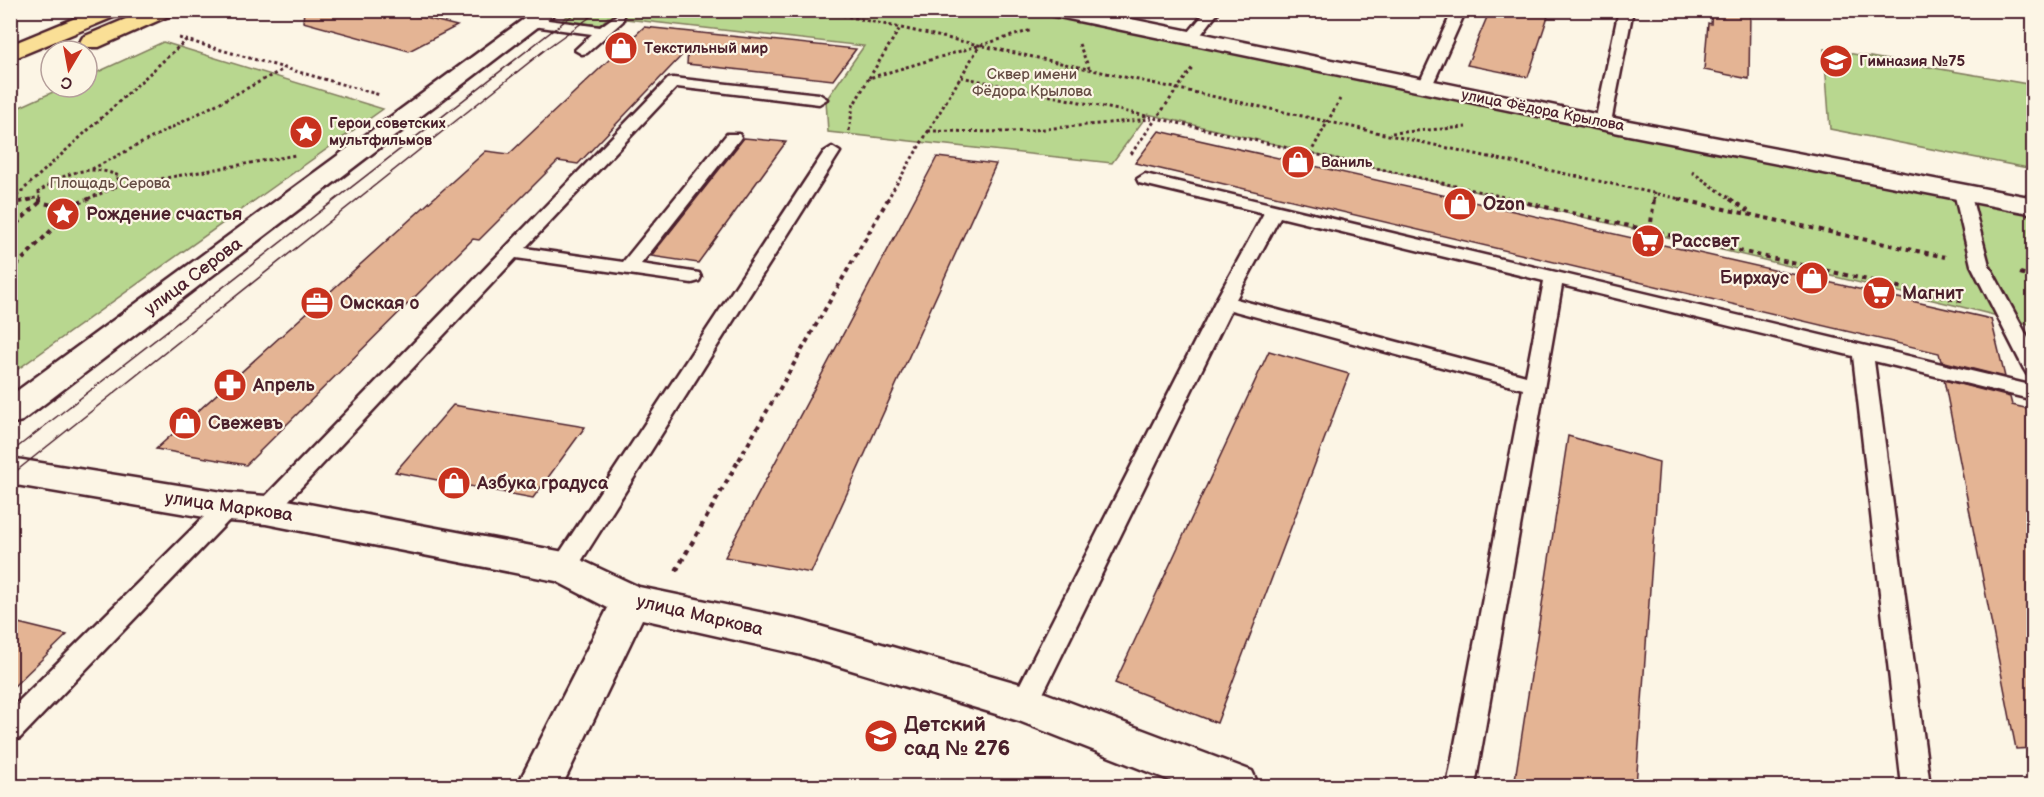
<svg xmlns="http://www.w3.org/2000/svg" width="2044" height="797" font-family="'Balsamiq Sans',sans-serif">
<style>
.green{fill:#b8d78f;stroke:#817b5d;stroke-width:1.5}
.building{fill:#e4b494;stroke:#4a1f2b;stroke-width:1.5}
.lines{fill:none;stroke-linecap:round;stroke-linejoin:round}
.lane-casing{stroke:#4a1f2b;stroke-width:5}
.street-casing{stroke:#4a1f2b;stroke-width:5}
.secondary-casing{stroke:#4a1f2b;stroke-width:5}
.primary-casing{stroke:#4a1f2b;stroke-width:5}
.path-far2{stroke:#4a1f2b;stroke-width:3;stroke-dasharray:3 3;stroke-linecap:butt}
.path-far1{stroke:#4a1f2b;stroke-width:4;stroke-dasharray:4.5 4.5;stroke-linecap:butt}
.path{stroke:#4a1f2b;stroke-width:4.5;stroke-dasharray:5 5;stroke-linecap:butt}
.lane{fill:#fcf5e5;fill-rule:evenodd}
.street{fill:#fcf5e5;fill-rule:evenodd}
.secondary{fill:#fcf5e5;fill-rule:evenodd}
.primary{fill:#fadf96;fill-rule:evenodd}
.tram{stroke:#4a1f2b;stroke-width:1.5}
.labels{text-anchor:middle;stroke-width:4.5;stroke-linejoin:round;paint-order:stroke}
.far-poi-label{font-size:15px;font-weight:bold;fill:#4a1f2b;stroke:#fcf5e5;text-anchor:start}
.far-park-label{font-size:15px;fill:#664d44;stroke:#fcf5e5}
.far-street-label{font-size:15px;fill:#4a1f2b;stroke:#fcf5e5}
.poi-label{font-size:18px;font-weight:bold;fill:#4a1f2b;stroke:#fcf5e5;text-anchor:start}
.street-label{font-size:18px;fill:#4a1f2b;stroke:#fcf5e5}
.near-poi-label{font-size:21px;font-weight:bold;fill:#4a1f2b;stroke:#fcf5e5;text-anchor:start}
</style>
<rect width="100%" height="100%" fill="#fcf5e5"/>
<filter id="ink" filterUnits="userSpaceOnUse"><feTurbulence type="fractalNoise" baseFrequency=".0167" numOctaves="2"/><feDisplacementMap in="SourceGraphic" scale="12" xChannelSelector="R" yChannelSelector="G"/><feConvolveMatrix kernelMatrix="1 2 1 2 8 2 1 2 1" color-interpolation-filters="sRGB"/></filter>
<g filter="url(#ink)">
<g class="green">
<path d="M 576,10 L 1038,11 L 2033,213 L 2033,328 L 2029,324 L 1958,306 L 1148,114 L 1112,163 L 828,132 L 826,100 L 864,46 L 608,17 L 600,25 L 562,20 Z"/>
<path d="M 163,42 L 383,109 L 11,374 L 11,111 L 64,87 L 87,87 L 87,77 Z"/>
<path d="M 1824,49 L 2033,85 L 2033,169 L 1830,129 Z"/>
</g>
<g class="building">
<path d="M 304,10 L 394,10 L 457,26 L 409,51 L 303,22 Z"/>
<path d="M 1490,10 L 1550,10 L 1528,77 L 1467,65 Z"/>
<path d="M 1712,10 L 1750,10 L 1749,79 L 1704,70 L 1708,23 L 1711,24 Z"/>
<path d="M 644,27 L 856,49 L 833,80 L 687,64 L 688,49 L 578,164 L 558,161 L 479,240 L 473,239 L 246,465 L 156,449 L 486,151 L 509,154 Z"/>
<path d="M 1159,131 L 1991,319 L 2005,377 L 1941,361 L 1939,353 L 1135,163 Z"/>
<path d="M 744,138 L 786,142 L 698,263 L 651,256 Z"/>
<path d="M 937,157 L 996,164 L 811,573 L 725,557 Z"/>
<path d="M 1269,351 L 1349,374 L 1217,723 L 1115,683 Z"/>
<path d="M 1944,380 L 2010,397 L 2012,405 L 2034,410 L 2034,748 L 2016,749 Z"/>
<path d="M 453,405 L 585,427 L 533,498 L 395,472 Z"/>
<path d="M 1568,436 L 1659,462 L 1636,786 L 1514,786 Z"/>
<path d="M 10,621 L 67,635 L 10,690 Z"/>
</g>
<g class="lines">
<defs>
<g id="lane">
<path d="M 1207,10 L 1220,10 L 1196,41 L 1186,41 L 1184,38 Z"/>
<path d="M 1453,10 L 1466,10 L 1432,86 L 1430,89 L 1420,89 L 1418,86 Z"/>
<path d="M 1619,10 L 1633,10 L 1611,122 L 1603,127 L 1595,122 Z"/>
<path d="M 618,14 L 623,15 L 623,21 L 587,53 L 582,54 L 575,50 L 592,34 L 533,26 L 526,22 L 533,18 L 600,27 Z"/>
<path d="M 673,78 L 819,94 L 827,99 L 819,104 L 677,87 L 525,248 L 623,262 L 727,134 L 739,134 L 741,137 L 739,140 L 641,264 L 699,273 L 701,277 L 699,281 L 692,283 L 516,258 L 274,516 L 266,519 L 258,516 L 254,510 L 258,504 L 668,79 Z"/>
<path d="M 832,147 L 840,152 L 573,574 L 564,577 L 555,574 L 552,567 L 555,560 L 824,152 Z"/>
<path d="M 1145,174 L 2034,386 L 2034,400 L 1874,361 L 1930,786 L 1902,786 L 1853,356 L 1562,285 L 1475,786 L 1447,786 L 1523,389 L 1231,310 L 1034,712 L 1024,716 L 1014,712 L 1010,704 L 1014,696 L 1215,302 L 1264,213 L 1139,183 L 1137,179 ZM 1280,217 L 1544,281 L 1526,376 L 1236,299 Z"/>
<path d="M 1962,187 L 1970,192 L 1989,265 L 2034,349 L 2034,376 L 2027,374 L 2024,369 L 1971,265 L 1954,192 Z"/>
<path d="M 228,498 L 236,501 L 240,507 L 236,513 L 20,738 L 10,741 L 10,710 L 220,501 Z"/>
</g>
<path id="street" d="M 10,458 L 228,493 L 266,496 L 564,552 L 639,587 L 802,621 L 1024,685 L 1252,771 L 1259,786 L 1184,786 L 1019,721 L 802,655 L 642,619 L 562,786 L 517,786 L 608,608 L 556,581 L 266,524 L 228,521 L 10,484 Z"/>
<g id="secondary">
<path d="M 536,10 L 560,10 L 22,421 L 10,424 L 10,396 Z"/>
<path d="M 1044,10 L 1087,10 L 1629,121 L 2034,198 L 2034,214 L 1629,135 L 1054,16 Z"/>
</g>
<g id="primary">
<path d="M 95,10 L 124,10 L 121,14 L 10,60 L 10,45 Z"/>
<path d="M 147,10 L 176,10 L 173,14 L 99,47 L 83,47 L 80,42 L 83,37 Z"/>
</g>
</defs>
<use href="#lane" class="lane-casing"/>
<use href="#street" class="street-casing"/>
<use href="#secondary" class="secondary-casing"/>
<use href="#primary" class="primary-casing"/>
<g class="path-far2">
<path d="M 819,10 L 1685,200"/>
<path d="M 179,38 L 380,95"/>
<path d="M 1079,44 L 1089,68"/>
<path d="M 961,77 L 1156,118 L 1517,200"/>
<path d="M 869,78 L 900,28"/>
<path d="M 849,131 L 853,106 L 869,78 L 1032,30"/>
<path d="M 928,131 L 1012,132 L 1152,119"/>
<path d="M 1392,133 L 1466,127"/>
<path d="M 1131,154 L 1193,67"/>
<path d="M 1310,154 L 1340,99"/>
<path d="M 92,169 L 282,70"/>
<path d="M 1692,172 L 1732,200"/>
<path d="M 114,187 L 296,155"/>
<path d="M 12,200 L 186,40"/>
<path d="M 27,200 L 40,197"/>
<path d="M 40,200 L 39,192 C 63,173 90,163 119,176 L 114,188 L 85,200"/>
<path d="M 887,200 L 980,45"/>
<path d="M 1654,200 L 1655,192"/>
</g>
<g class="path-far1">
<path d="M 40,199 L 40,202 L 56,206 L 78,203"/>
<path d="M 1510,199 L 1965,302"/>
<path d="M 1678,199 L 1945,257"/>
<path d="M 1730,199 L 1748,211"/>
<path d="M 10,202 L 14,199"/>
<path d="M 78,203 L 89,199"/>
<path d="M 10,204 L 34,199"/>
<path d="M 10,230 L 40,202"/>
<path d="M 1650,231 L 1654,199"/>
<path d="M 10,272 L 78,203"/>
<path d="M 2020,273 L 2034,277"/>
<path d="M 739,460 L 888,199"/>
</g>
<path class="path" d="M 676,571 L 740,458"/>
<use href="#lane" class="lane"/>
<use href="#street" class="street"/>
<use href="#secondary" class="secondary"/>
<use href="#primary" class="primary"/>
<g class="tram">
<path d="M 10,453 L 579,10"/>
<path d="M 10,476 L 551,45 L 600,10"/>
</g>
</g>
</g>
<defs>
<symbol id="shop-disc" viewBox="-11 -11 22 22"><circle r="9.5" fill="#c8321e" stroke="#fcf5e5"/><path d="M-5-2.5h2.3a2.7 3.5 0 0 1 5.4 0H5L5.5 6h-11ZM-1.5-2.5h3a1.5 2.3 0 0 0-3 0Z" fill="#fff"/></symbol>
<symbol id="school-disc" viewBox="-11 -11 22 22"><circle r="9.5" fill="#c8321e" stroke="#fcf5e5"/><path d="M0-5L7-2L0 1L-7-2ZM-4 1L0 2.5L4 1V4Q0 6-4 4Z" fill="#fff"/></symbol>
<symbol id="sight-disc" viewBox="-11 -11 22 22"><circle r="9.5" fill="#c8321e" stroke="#fcf5e5"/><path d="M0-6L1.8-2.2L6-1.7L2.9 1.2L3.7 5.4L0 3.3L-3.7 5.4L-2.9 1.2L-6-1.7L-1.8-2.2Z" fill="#fff"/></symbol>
<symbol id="supermarket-disc" viewBox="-11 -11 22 22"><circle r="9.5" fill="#c8321e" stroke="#fcf5e5"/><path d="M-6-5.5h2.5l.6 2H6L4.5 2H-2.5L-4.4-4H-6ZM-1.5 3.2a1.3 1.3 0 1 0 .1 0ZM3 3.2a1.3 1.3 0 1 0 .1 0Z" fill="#fff"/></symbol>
<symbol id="office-disc" viewBox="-11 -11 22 22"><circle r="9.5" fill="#c8321e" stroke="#fcf5e5"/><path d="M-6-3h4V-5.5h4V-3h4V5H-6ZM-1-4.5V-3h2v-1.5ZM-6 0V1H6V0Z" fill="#fff"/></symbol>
<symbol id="pharmacy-disc" viewBox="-11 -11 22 22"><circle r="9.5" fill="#c8321e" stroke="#fcf5e5"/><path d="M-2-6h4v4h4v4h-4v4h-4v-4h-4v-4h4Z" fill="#fff"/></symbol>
</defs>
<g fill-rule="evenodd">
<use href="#shop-disc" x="602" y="29" width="38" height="38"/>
<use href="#school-disc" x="1817" y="42" width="38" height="38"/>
<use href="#sight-disc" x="287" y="113" width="38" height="38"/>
<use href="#shop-disc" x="1279" y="143" width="38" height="38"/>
<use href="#shop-disc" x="1441" y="185" width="38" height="38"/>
<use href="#sight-disc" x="44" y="195" width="38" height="38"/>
<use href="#supermarket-disc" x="1629" y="222" width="38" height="38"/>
<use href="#shop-disc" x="1793" y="259" width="38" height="38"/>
<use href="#supermarket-disc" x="1860" y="274" width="38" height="38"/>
<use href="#office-disc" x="298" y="284" width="38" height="38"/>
<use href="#pharmacy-disc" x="211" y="366" width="38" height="38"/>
<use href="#shop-disc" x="166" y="404" width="38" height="38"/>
<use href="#shop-disc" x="435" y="464" width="38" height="38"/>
<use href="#school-disc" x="862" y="717" width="38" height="38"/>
</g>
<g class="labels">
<g class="far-poi-label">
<text x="644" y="53">Текстильный мир</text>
<text x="1859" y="66">Гимназия №75</text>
<text x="329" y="128">Герои советских<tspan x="329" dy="17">мультфильмов</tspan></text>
<text x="1321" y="167">Ваниль</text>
</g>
<g class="far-park-label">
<text x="1032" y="79">Сквер имени<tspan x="1032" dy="17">Фёдора Крылова</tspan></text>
<text x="110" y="188">Площадь Серова</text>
</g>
<g class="far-street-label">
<text transform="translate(1543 110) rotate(11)" y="5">улица Фёдора Крылова</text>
</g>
<g class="poi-label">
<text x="1483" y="210">Ozon</text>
<text x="86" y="220">Рождение счастья</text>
<text x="1671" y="247">Рассвет</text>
<text x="1789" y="284" text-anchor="end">Бирхаус</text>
<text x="1902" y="299">Магнит</text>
<text x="340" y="309">Омская о</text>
<text x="253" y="391">Апрель</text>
<text x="208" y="429">Свежевъ</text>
<text x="477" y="489">Азбука градуса</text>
</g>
<g class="street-label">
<text transform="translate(193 276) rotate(-37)" y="6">улица Серова</text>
<text transform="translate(229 506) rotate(8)" y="6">улица Маркова</text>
<text transform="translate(700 615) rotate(13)" y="6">улица Маркова</text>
</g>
<g class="near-poi-label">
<text x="904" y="731">Детский<tspan x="904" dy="24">сад № 276</tspan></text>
</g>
</g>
<rect width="2044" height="797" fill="none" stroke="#fcf5e5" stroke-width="36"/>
<rect x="18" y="18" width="2008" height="761" fill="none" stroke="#4a1f2b" stroke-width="2" filter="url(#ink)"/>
<g transform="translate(69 69) rotate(190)"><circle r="28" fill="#fcf5e5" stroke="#b59f9b" stroke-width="1.5"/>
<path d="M0-4.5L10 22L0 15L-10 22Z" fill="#c8321e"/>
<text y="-9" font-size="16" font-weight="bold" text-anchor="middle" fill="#4a1f2b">С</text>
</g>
</svg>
